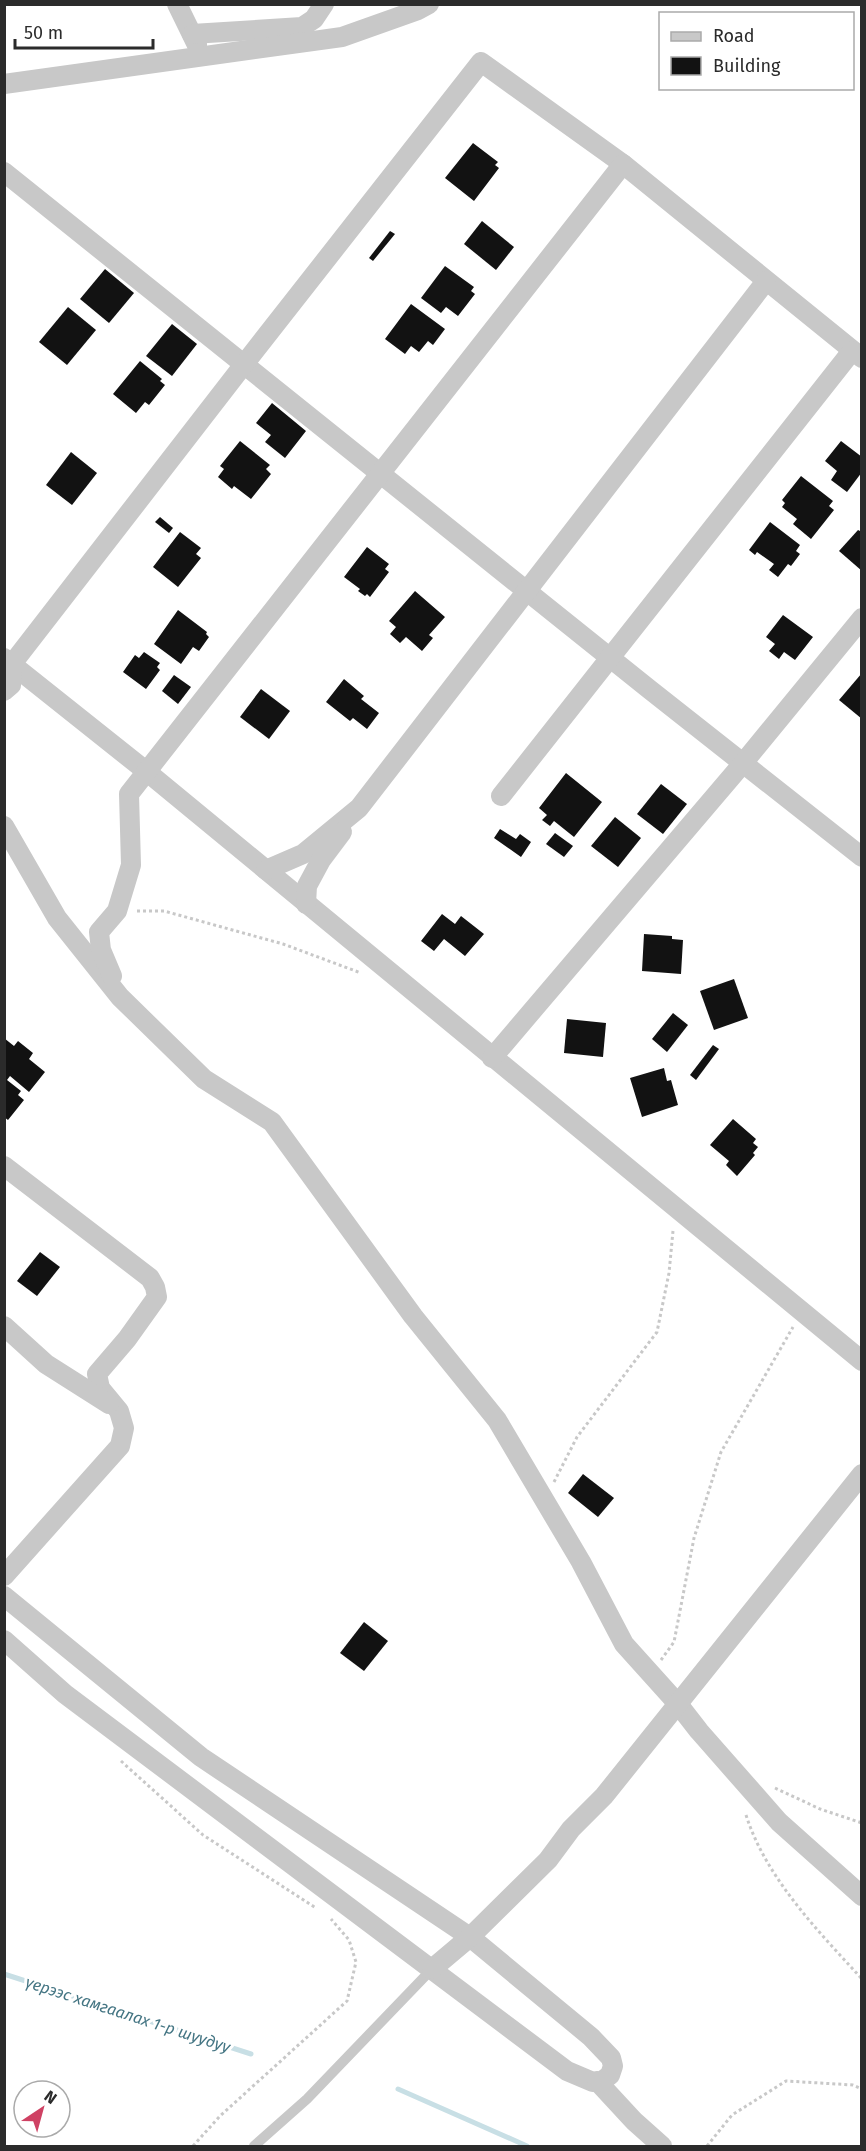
<svg xmlns="http://www.w3.org/2000/svg" width="866" height="2151" font-family="'Fira Sans',sans-serif">
<style>
.lines{fill:none;stroke-linecap:round;stroke-linejoin:round}
.stream{stroke:#c8dfe5;stroke-width:5}
.building{fill:#121212}
.path{stroke:#c8c8c8;stroke-width:3;stroke-dasharray:3 3;stroke-linecap:butt}
.lane{stroke:#c8c8c8;stroke-width:10}
.street{stroke:#c8c8c8;stroke-width:20}
.labels{text-anchor:middle;stroke-width:6;stroke-linejoin:round;paint-order:stroke}
.water-label{font-size:16px;font-style:italic;fill:#447583;stroke:#fff}
</style>
<rect width="100%" height="100%" fill="#fff"/>
<g class="lines">
<g class="stream">
<path d="M 4,1974 L 251,2054"/>
<path d="M 398,2089 L 527,2146"/>
</g>
</g>
<g class="building">
<path d="M 473,143 L 498,162 L 495,165 L 499,168 L 474,201 L 445,178 Z"/>
<path d="M 482,221 L 514,247 L 496,270 L 464,244 Z"/>
<path d="M 390,231 L 395,234 L 373,261 L 369,258 Z"/>
<path d="M 445,266 L 474,287 L 471,291 L 475,294 L 458,316 L 446,307 L 441,313 L 421,298 Z"/>
<path d="M 105,269 L 134,293 L 109,323 L 80,299 Z"/>
<path d="M 411,304 L 445,329 L 433,345 L 428,341 L 419,352 L 411,346 L 405,354 L 385,339 Z"/>
<path d="M 68,307 L 96,330 L 67,365 L 39,342 Z"/>
<path d="M 172,324 L 197,344 L 172,376 L 146,356 Z"/>
<path d="M 140,361 L 162,379 L 160,381 L 165,385 L 149,405 L 145,402 L 136,413 L 113,394 Z"/>
<path d="M 272,403 L 306,431 L 285,458 L 265,442 L 271,435 L 256,423 Z"/>
<path d="M 240,441 L 270,465 L 266,469 L 271,474 L 251,499 L 234,486 L 232,489 L 218,477 L 224,469 L 220,466 Z"/>
<path d="M 841,441 L 862,457 L 862,472 L 847,492 L 831,480 L 837,471 L 825,461 Z"/>
<path d="M 71,452 L 97,473 L 72,505 L 46,485 Z"/>
<path d="M 801,476 L 833,501 L 829,506 L 834,510 L 811,539 L 793,524 L 797,519 L 782,507 L 785,503 L 782,500 Z"/>
<path d="M 160,517 L 173,528 L 169,533 L 155,522 Z"/>
<path d="M 770,522 L 800,545 L 796,551 L 800,554 L 791,566 L 788,564 L 778,577 L 769,570 L 774,564 L 757,552 L 755,555 L 749,550 Z"/>
<path d="M 858,530 L 862,532 L 862,571 L 839,551 Z"/>
<path d="M 180,532 L 201,548 L 196,554 L 201,558 L 178,587 L 153,567 Z"/>
<path d="M 367,547 L 389,564 L 385,569 L 389,572 L 370,597 L 367,594 L 365,596 L 358,591 L 360,589 L 344,577 Z"/>
<path d="M 415,591 L 445,617 L 429,635 L 433,638 L 422,651 L 406,637 L 400,643 L 390,634 L 396,627 L 389,621 Z"/>
<path d="M 178,610 L 207,632 L 206,634 L 209,637 L 199,651 L 193,647 L 181,664 L 154,644 Z"/>
<path d="M 783,615 L 813,637 L 795,660 L 784,652 L 779,659 L 769,651 L 775,644 L 766,637 Z"/>
<path d="M 144,652 L 160,663 L 157,667 L 160,670 L 146,689 L 123,672 L 135,655 L 139,658 Z"/>
<path d="M 862,673 L 862,719 L 839,700 Z"/>
<path d="M 174,675 L 191,687 L 178,704 L 162,691 Z"/>
<path d="M 344,679 L 364,696 L 361,699 L 379,713 L 367,729 L 353,718 L 350,721 L 326,702 Z"/>
<path d="M 261,689 L 290,711 L 269,739 L 240,717 Z"/>
<path d="M 566,773 L 602,802 L 574,837 L 554,821 L 550,826 L 542,820 L 547,815 L 539,808 Z"/>
<path d="M 661,784 L 687,804 L 663,834 L 637,814 Z"/>
<path d="M 615,817 L 641,838 L 618,867 L 591,846 Z"/>
<path d="M 500,829 L 516,839 L 520,834 L 531,842 L 521,857 L 494,838 Z"/>
<path d="M 555,833 L 573,846 L 564,857 L 546,844 Z"/>
<path d="M 442,914 L 455,924 L 461,916 L 484,934 L 465,956 L 444,939 L 434,951 L 421,941 Z"/>
<path d="M 644,934 L 672,936 L 672,939 L 683,940 L 681,974 L 642,971 Z"/>
<path d="M 734,979 L 748,1018 L 714,1030 L 700,991 Z"/>
<path d="M 673,1013 L 688,1025 L 667,1052 L 652,1039 Z"/>
<path d="M 567,1019 L 606,1023 L 603,1057 L 564,1053 Z"/>
<path d="M 4,1038 L 14,1046 L 18,1041 L 33,1053 L 29,1059 L 45,1072 L 29,1092 L 10,1076 L 7,1080 L 21,1091 L 18,1095 L 24,1100 L 8,1120 L 4,1117 Z"/>
<path d="M 713,1045 L 719,1049 L 696,1080 L 690,1075 Z"/>
<path d="M 664,1068 L 667,1081 L 671,1080 L 678,1105 L 642,1117 L 630,1078 Z"/>
<path d="M 733,1119 L 756,1139 L 753,1143 L 758,1147 L 753,1153 L 755,1155 L 737,1176 L 726,1165 L 729,1161 L 710,1145 Z"/>
<path d="M 40,1252 L 60,1267 L 37,1296 L 17,1281 Z"/>
<path d="M 583,1474 L 614,1498 L 598,1517 L 568,1493 Z"/>
<path d="M 364,1622 L 388,1641 L 364,1671 L 340,1653 Z"/>
</g>
<g class="lines">
<g class="path">
<path d="M 137,911 L 164,911 L 283,944 L 361,973"/>
<path d="M 554,1482 L 577,1437 L 657,1332 L 669,1273 L 673,1231"/>
<path d="M 661,1660 L 674,1642 L 694,1538 L 721,1452 L 793,1327"/>
<path d="M 121,1761 L 203,1835 L 316,1908"/>
<path d="M 775,1788 L 820,1809 L 862,1823"/>
<path d="M 746,1815 C 766,1878 818,1931 862,1979"/>
<path d="M 193,2146 L 220,2116 L 347,2001 L 356,1962 L 349,1940 L 331,1919"/>
<path d="M 707,2146 L 732,2115 L 786,2081 L 853,2085 L 862,2089"/>
</g>
<path class="lane" d="M 254,2146 L 307,2099 L 432,1969"/>
<g class="street">
<path d="M 177,4 L 197,45"/>
<path d="M 192,34 L 302,27 L 314,19 L 324,4"/>
<path d="M 4,84 L 342,37 L 418,10 L 429,4"/>
<path d="M 4,172 L 649,689 L 862,857"/>
<path d="M 4,658 L 146,771 L 862,1361"/>
<path d="M 4,691 L 11,685 L 12,664 L 245,363 L 481,62 L 623,164 L 862,358"/>
<path d="M 501,796 L 852,351"/>
<path d="M 4,826 L 57,918 L 120,997 L 204,1079 L 272,1122 L 413,1316 L 497,1420 L 581,1562 L 624,1644 L 678,1704 L 699,1731 L 779,1822 L 862,1896"/>
<path d="M 266,870 L 303,854 L 359,808 L 766,281"/>
<path d="M 306,904 L 307,886 L 321,860 L 342,832"/>
<path d="M 112,976 L 101,950 L 99,932 L 117,911 L 131,865 L 129,794 L 623,164"/>
<path d="M 492,1058 L 744,762 L 862,618"/>
<path d="M 4,1166 L 150,1278 L 155,1287 L 157,1297 L 127,1339 L 97,1374 L 100,1388 L 119,1411 L 124,1428 L 120,1446 L 4,1576"/>
<path d="M 4,1326 L 46,1364 L 109,1404"/>
<path d="M 4,1596 L 201,1757 L 470,1937 L 591,2037 L 611,2058 L 613,2066 L 610,2075 L 602,2081 L 593,2082 L 567,2071 L 65,1694 L 4,1640"/>
<path d="M 432,1969 L 470,1937 L 548,1860 L 571,1829 L 604,1796 L 862,1474"/>
<path d="M 597,2081 L 634,2121 L 662,2146"/>
</g>
</g>
<g class="labels">
<g class="water-label">
<text transform="translate(128 2014) rotate(18)" y="6">үерээс хамгаалах 1-р шуудуу</text>
</g>
</g>
<rect width="866" height="2151" fill="none" stroke="#2b2b2b" stroke-width="12"/>
<rect x="659" y="12" width="195" height="78" fill="#ffffff" stroke="#aaaaaa" stroke-width="1.5"/>
<rect x="671" y="32" width="30" height="9" fill="#c8c8c8" stroke="#aaaaaa" stroke-width="1.5"/>
<text x="713" y="42" font-size="18" fill="#2b2b2b">Road</text>
<rect x="671" y="57" width="30" height="18" fill="#121212" stroke="#aaaaaa" stroke-width="1.5"/>
<text x="713" y="72" font-size="18" fill="#2b2b2b">Building</text>
<g transform="translate(42 2109) rotate(36)"><circle r="28" fill="#ffffff" stroke="#aaaaaa" stroke-width="1.5"/>
<path d="M0-4.5L10 22L0 15L-10 22Z" fill="#cf4163"/>
<text y="-9" font-size="16" font-weight="bold" text-anchor="middle" fill="#2b2b2b">N</text>
</g>
<path d="M15 39v9h138v-9" fill="none" stroke="#2b2b2b" stroke-width="3"/>
<text x="24" y="39" font-size="18" fill="#2b2b2b" stroke="#ffffff" stroke-width="4.5" paint-order="stroke">50 m</text>
</svg>
